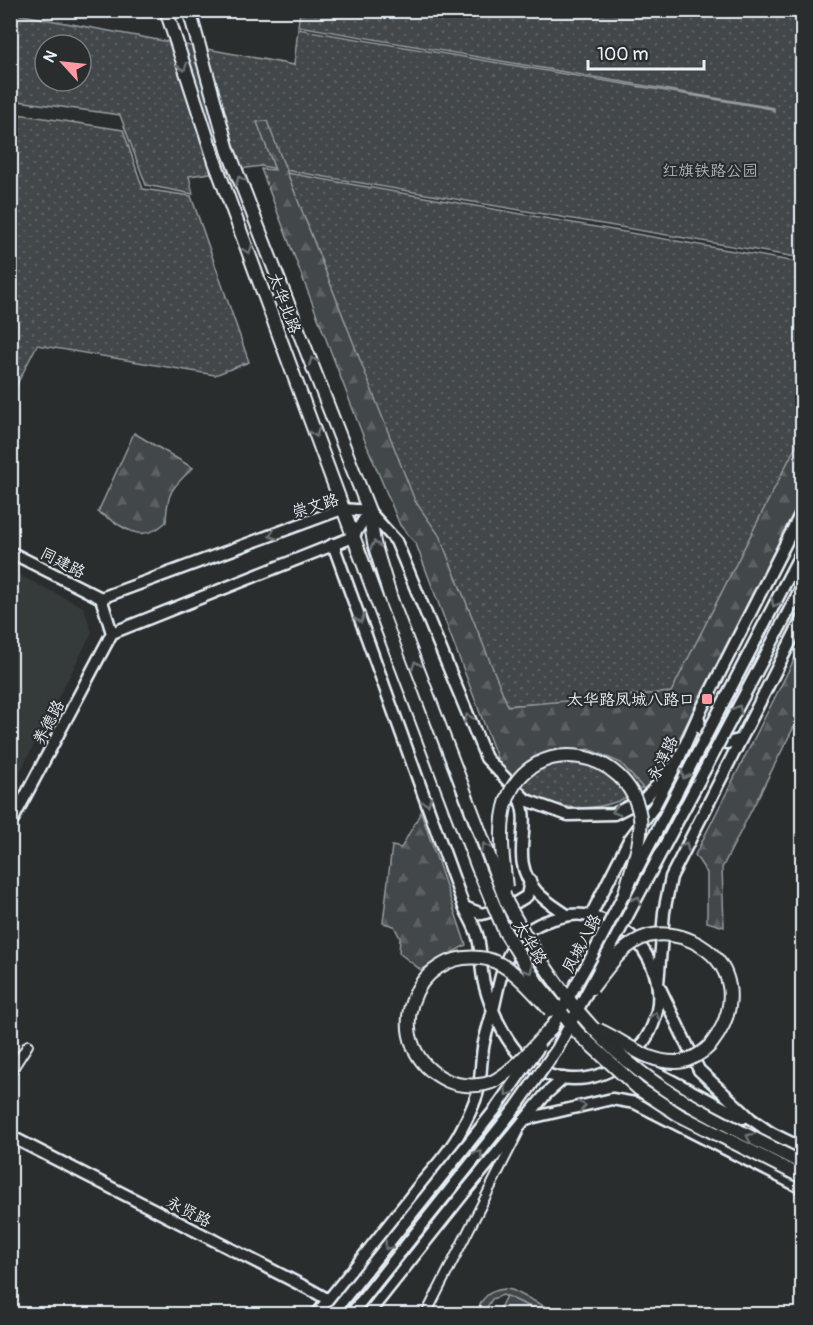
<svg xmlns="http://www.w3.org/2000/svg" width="813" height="1325" font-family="Pangolin,'LXGW WenKai TC',sans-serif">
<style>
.built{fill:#363a3b}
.grass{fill:url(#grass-dots);stroke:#959ca0;stroke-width:1.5;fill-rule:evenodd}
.forest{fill:url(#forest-firs);stroke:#959ca0;stroke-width:1.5}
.pitch{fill:#424648;stroke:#959ca0;stroke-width:1.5}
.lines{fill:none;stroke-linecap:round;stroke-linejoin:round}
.street-casing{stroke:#e8f1f8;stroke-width:12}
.secondary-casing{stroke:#e8f1f8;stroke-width:15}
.primary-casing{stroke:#e8f1f8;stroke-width:16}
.street{stroke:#2a2d2e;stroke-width:8}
.secondary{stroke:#2a2d2e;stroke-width:10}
.primary{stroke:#2a2d2e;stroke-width:12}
.secondary-bridge-casing{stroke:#e8f1f8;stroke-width:15;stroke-linecap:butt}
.primary-bridge-casing{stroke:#e8f1f8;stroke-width:16;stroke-linecap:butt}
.secondary-bridge{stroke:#2a2d2e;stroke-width:10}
.primary-bridge{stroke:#2a2d2e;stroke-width:12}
.oneway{stroke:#6c7275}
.poi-dot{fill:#ff9aa2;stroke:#2a2d2e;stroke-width:2}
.labels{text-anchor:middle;stroke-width:4.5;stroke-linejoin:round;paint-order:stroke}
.park-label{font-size:16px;fill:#aeb5ba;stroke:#2a2d2e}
.street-label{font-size:16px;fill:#e8f1f8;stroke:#2a2d2e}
.poi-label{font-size:16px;fill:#e8f1f8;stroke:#2a2d2e;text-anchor:end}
</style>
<defs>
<pattern id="grass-dots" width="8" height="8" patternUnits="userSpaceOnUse" patternTransform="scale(1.5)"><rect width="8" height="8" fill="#424648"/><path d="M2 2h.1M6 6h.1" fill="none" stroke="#5d6163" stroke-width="1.8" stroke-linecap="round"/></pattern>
<pattern id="forest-firs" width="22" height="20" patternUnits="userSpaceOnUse" patternTransform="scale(1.5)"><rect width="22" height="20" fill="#424648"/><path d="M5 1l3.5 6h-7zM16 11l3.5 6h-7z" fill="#5d6163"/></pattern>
</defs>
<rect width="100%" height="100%" fill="#2a2d2e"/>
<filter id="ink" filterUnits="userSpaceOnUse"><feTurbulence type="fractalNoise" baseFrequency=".0167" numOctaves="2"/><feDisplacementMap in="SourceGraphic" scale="12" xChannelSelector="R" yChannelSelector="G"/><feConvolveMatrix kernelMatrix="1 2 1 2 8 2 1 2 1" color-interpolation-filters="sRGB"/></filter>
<g filter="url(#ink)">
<path class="built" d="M 11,571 L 83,607 L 92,632 L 11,789 Z"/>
<g class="grass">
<path d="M 293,11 L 802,11 L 802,258 L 261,166 L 189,176 L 193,194 L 146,185 L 120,115 L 11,100 L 11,13 L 294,65 L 298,29 L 772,109 L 774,112 L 774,108 L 298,26 L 300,12 ZM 45,45 L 81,45 L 81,81 L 45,81 Z"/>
<path d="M 11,113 L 123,130 L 143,189 L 191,196 L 249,362 L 215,375 L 37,345 L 11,396 Z"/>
<path d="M 287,173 L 802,263 L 802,437 L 670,695 L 502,706 L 412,505 Z"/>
<path d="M 680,729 L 682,732 C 673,749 664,767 649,781 C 614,817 547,817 513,779 C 506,771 500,761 495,752 Z"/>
</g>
<g class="forest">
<path d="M 267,121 L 415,501 L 439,535 L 508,706 L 671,692 L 802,434 L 802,497 L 650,796 L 621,763 L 589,749 L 543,757 L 514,783 L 502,771 L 416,544 L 400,525 L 365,441 L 261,169 L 275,170 L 257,122 Z"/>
<path d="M 134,433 L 193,468 C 171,488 167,493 166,522 C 140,546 124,527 98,512 Z"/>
<path d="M 802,644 L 802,711 L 722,868 L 724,927 L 707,922 L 707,873 L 695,855 Z"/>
<path d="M 421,812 L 466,945 L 421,970 L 399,953 L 400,938 L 394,926 L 383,923 L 392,846 L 401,848 Z"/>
</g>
<g class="pitch">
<path d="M 505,1289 L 512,1290 L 560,1314 L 547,1314 L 503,1295 L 492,1299 L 483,1314 L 477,1314 C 480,1299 489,1290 505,1289 Z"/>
<path d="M 506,1296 L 507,1296 L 544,1314 L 497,1314 Z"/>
</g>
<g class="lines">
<defs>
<g id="street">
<path d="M 10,1073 L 28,1045"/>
<path d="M 426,1314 L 519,1131"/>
</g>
<g id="secondary">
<path d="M 369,511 L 396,541 L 486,758 L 526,800 L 568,815 L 614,814 L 645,798 L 677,763"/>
<path d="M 10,552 L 101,598"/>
<path d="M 112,633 L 101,598 L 342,509 L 369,511"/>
<path d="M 112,633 L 353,537 L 369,511"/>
<path d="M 698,716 L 701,729 L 727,743 L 739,740"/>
<path d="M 516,793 C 537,824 505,856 537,892 C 545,901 557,908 567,915"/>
<path d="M 10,825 L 112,633"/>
<path d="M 464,907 L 482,914 L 512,905 L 527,896 L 530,881"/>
<path d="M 590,917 L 629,840 L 654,807 L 677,763 L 698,716 L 802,511"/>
<path d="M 634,1056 L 655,1072 L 743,1118"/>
<path d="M 526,1119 L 612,1099 L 635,1103 L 802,1188"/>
<path d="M 765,1130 L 802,1148"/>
<path d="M 771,1133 L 751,1119 L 699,1070 L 658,984 L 664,912 L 671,877 L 802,619"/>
<path d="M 10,1136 L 313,1291 L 353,1314"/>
<path d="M 317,1314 C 351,1272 385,1230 418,1187 C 432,1170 450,1152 460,1132 C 467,1119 476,1102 479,1087 C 481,1074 481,1061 483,1048 C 485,1035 490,1022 493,1010 C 502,972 506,933 550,920 C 561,917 572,913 584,915 C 607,920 628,928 642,948 C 702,1034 582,1125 518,1053 C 503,1036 491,1009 485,987 C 480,972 482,954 478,938 C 476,928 469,917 464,907 L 333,544"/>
<path d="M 368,1314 L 468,1188 L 546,1094 L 564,1078"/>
</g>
<g id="primary">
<path d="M 166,10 L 215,162 L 379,606"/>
<path d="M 189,10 L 228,150 L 369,511 L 374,543 L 392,602"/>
</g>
</defs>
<use href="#street" class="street-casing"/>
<use href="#secondary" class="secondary-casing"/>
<use href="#primary" class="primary-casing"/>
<use href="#street" class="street"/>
<use href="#secondary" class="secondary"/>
<use href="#primary" class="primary"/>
<defs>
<g id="secondary-bridge">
<path d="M 548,1034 L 592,956 L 802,551"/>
<path d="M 332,1314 L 494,1111 L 539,1047"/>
<path d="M 351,1314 L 516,1107 L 557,1049 L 802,586"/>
</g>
<g id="primary-bridge">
<path d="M 392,602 L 507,903 C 549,981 600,1051 677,1097 C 717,1121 760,1142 802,1163"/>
<path d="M 379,606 L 478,868 L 505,932 L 537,983 L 578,1033 L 639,1089 L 679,1115 L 802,1177"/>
<path d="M 506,887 C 503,860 498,827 507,800 C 531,732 629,747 640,817 C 643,842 631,869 625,893"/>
<path d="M 592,988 C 607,969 623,943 648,936 C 662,932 679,935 692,941 C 736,962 740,1006 712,1043 C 705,1052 688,1062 677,1062 C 646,1063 626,1042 599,1030"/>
<path d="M 550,1010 C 533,992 512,965 487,959 C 410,944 377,1049 448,1081 C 462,1087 483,1087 496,1080 C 518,1067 535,1045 552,1027"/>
</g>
</defs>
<use href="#secondary-bridge" class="secondary-bridge-casing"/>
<use href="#primary-bridge" class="primary-bridge-casing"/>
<use href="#secondary-bridge" class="secondary-bridge"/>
<use href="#primary-bridge" class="primary-bridge"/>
</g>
<defs><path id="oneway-chevron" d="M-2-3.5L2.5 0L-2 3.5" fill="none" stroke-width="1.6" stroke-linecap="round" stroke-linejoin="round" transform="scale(1.5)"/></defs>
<g class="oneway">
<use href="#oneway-chevron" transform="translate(183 67) rotate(73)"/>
<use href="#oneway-chevron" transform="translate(240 180) rotate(-112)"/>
<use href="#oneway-chevron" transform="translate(248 250) rotate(69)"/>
<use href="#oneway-chevron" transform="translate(313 361) rotate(-110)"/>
<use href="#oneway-chevron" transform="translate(315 433) rotate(71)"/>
<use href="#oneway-chevron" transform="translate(273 535) rotate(160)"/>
<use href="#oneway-chevron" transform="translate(375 545) rotate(-104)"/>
<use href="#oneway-chevron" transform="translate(775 603) rotate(118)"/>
<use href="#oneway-chevron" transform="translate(360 619) rotate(70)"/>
<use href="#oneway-chevron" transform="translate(416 665) rotate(-111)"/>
<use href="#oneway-chevron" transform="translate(738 709) rotate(-62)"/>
<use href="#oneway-chevron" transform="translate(468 718) rotate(-114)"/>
<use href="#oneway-chevron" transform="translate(685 775) rotate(117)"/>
<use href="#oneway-chevron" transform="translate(427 802) rotate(70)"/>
<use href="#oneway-chevron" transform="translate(616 811) rotate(162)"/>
<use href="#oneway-chevron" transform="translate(685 846) rotate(-64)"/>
<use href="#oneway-chevron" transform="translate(485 847) rotate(-112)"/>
<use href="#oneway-chevron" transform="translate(637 900) rotate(-62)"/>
<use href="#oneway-chevron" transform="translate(529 970) rotate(58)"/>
<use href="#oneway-chevron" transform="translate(655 1016) rotate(-75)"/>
<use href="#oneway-chevron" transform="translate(508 1092) rotate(126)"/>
<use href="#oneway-chevron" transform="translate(582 1106) rotate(-12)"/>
<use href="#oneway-chevron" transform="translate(750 1137) rotate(-153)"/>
<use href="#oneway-chevron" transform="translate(479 1154) rotate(-51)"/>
<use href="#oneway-chevron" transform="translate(388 1246) rotate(128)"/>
</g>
</g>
<rect class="poi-dot" x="701" y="693" width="12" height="12" rx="3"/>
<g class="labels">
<g class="park-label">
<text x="710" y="176">红旗铁路公园</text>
</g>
<g class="street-label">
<text transform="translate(285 303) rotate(69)" y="6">太华北路</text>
<text transform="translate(315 505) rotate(-17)" y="6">崇文路</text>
<text transform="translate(63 562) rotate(27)" y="6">同建路</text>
<text transform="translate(48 722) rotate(-62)" y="6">养德路</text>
<text transform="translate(662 758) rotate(-64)" y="6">永淳路</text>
<text transform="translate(531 942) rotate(59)" y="6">太华路</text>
<text transform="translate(581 943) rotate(-62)" y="6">凤城八路</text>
<text transform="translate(189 1211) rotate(27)" y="6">永贤路</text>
</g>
<g class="poi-label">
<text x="695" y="705">太华路凤城八路口</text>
</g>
</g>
<rect width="813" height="1325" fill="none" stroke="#2a2d2e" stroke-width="36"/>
<rect x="18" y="18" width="777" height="1289" fill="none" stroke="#e8f1f8" stroke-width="2" filter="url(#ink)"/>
<g transform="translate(63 63) rotate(297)"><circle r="28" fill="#2a2d2e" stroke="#767b7f" stroke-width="1.5"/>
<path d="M0-4.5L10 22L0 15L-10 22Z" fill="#ff9aa2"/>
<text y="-9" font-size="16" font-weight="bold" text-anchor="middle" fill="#e8f1f8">N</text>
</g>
<path d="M588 60v9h116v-9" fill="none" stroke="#e8f1f8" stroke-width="3"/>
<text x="597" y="60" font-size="18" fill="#e8f1f8" stroke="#2a2d2e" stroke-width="4.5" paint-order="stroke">100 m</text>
</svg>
